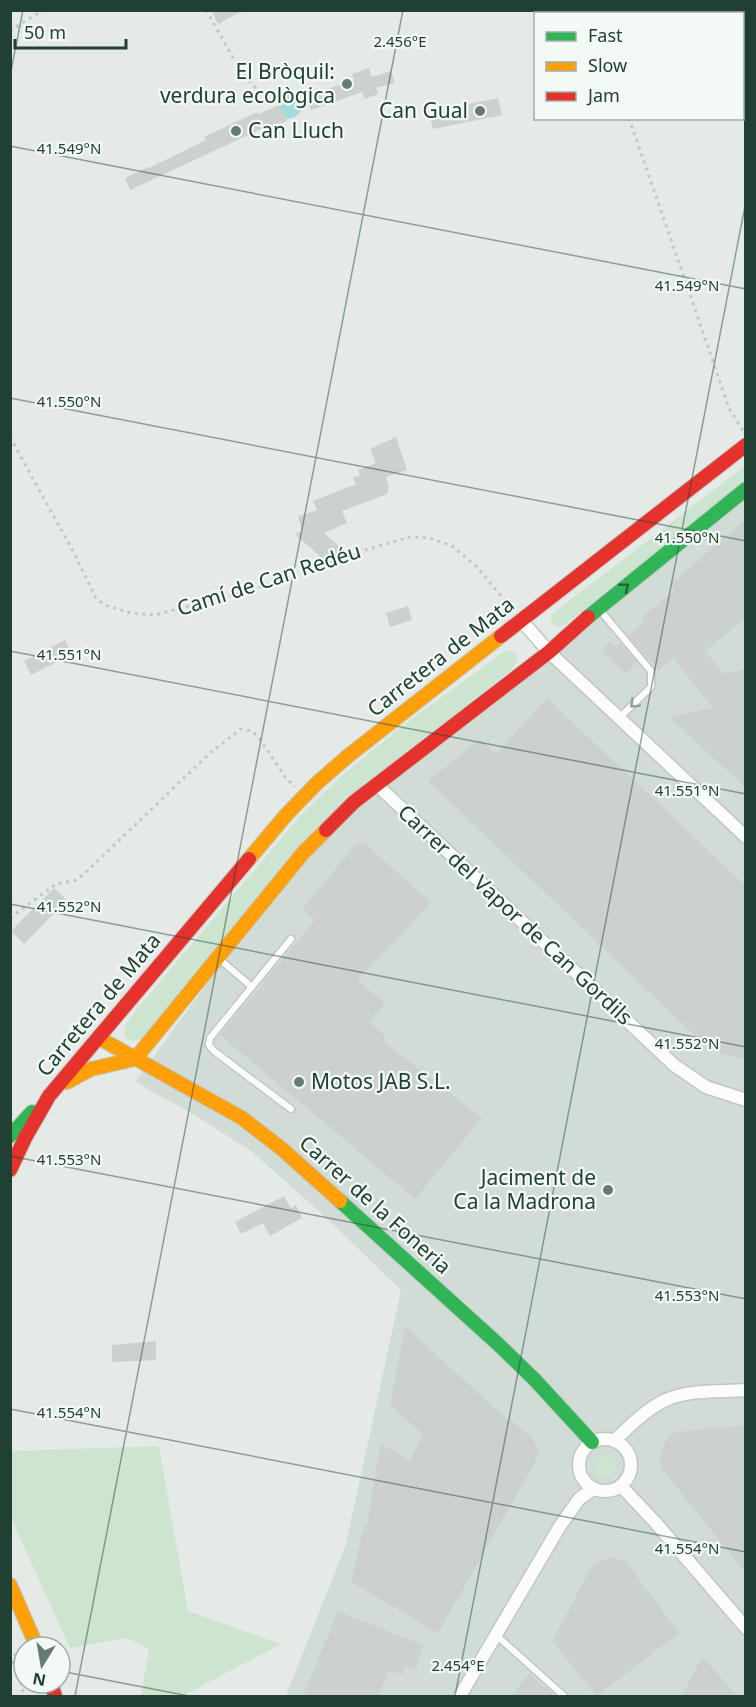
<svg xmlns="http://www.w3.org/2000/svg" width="756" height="1707" font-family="'Noto Sans',sans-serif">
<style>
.built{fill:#d2dcd6}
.green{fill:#cde4d0}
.water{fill:#a2dcdb}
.building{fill:#ccd1ce}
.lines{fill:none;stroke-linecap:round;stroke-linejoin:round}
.lane-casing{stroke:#c2c7c4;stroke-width:9}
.street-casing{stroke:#c2c7c4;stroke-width:15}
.fast-casing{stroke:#c0c8c4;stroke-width:16}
.slow-casing{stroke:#c0c8c4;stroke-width:16}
.jam-casing{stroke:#c0c8c4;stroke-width:16}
.path{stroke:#c1cac5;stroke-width:3;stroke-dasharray:3 4.5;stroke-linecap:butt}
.lane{stroke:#fbfcfb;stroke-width:6}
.street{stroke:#fbfcfb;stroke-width:12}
.fast{stroke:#30b455;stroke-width:14}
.slow{stroke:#ff9f0a;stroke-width:14}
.jam{stroke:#e5322d;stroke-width:14}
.oneway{stroke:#25633d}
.oneway2{stroke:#8e9e97}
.ticks{fill:none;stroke:#204033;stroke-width:1.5;stroke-opacity:0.45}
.poi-dot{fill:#657c72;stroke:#f3f9f5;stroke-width:2}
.labels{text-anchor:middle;stroke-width:4.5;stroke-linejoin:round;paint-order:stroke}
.poi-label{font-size:21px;fill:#204033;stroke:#f3f9f5;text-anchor:end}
.street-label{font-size:21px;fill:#204033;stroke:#f3f9f5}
.ticks-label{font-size:15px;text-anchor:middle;fill:#204033;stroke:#f3f9f5;stroke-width:4.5;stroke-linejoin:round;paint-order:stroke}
</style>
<rect width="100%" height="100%" fill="#e5eae7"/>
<path class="built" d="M 745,489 L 745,1696 L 286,1696 L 346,1544 L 401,1290 L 320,1212 L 251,1151 L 193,1114 L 135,1082 L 303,853 Z"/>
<g class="green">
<path d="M 745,466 L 745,483 L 564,625 L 557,627 L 551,622 L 552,614 Z"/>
<path d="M 507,650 L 515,652 L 518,658 L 515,665 L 508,672 C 441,728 366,776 305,839 L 142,1039 L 134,1041 L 127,1039 L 124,1033 L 126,1024 L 142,1003 L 302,814 L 346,772 L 410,720 Z"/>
<path d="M 159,1446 L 188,1611 L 281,1644 L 182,1696 L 141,1696 L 149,1649 L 127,1638 L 70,1648 L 11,1518 L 11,1451 Z"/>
<circle cx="605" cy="1466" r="11"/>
</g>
<path class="water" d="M 287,94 C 307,97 306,118 286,119 L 280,105 L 277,106 L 280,97 Z"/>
<g class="building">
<path d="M 211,10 L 244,10 L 218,24 Z"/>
<path d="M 369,68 L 372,77 L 391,71 L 395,83 L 376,88 L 378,94 L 365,99 L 362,92 L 311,110 L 305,97 L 354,80 L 352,74 Z"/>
<path d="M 498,98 L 502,115 L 433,129 L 430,118 L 460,111 L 459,106 Z"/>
<path d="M 280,105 L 287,121 L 267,129 L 265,127 L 130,190 L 125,178 L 148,167 L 149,168 L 206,140 L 204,137 L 257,112 L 258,114 Z"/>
<path d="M 396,437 L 407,470 L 386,477 L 389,486 L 387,494 L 342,511 L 347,523 L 324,533 L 347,553 L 324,560 L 295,534 L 302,531 L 298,516 L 317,510 L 313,501 L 356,484 L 353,478 L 360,475 L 358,470 L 376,463 L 370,449 Z"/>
<path d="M 746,519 L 746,618 L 705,651 L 724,674 L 746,669 L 746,788 L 669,717 L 713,708 L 673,658 L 659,670 L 628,636 L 644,622 L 641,618 L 675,590 L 671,584 Z"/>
<path d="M 408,606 L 412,620 L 390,627 L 386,613 Z"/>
<path d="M 65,640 L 72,654 L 31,675 L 24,661 Z"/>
<path d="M 610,642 L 615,647 L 620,643 L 637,662 L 626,674 L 601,651 Z"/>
<path d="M 547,698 L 746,886 L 746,1060 L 722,1054 L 692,1033 L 428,781 L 480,739 L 496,754 Z"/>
<path d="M 359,843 L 368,846 L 431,903 L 357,980 L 385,1003 L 369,1022 L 386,1037 L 383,1041 L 482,1118 L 415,1199 L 220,1035 L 315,920 L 302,910 L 354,846 Z"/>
<path d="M 54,888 L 67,900 L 24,944 L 11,931 Z"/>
<path d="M 284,1196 L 291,1208 L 296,1205 L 302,1218 L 270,1236 L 263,1223 L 241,1234 L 235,1222 Z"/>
<path d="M 405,1326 L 508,1420 L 509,1418 L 533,1439 L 538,1450 L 535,1463 L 438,1633 L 351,1582 L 364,1525 L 367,1527 L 380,1443 L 410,1461 L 423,1434 L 390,1405 Z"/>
<path d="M 156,1341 L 156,1360 L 112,1362 L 112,1345 Z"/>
<path d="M 746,1425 L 746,1574 L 662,1469 L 660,1456 L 665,1441 L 675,1432 Z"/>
<path d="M 610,1557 L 627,1563 L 679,1633 L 597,1696 L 552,1641 L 593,1564 Z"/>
<path d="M 338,1611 L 423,1645 L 416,1669 L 405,1666 L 402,1675 L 389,1670 L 378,1696 L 303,1696 Z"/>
<path d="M 702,1657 L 738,1696 L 682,1696 Z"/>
<path d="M 529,1674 L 555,1696 L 511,1696 Z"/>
</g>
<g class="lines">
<defs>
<g id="lane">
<path d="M 599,609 L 651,671 L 651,687 L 619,718"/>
<path d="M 291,939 L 210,1038 L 209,1045 L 214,1051 L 291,1109"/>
<path d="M 218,958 L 252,987"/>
<path d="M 496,1635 L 564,1696"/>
</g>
<g id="street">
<path d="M 521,620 L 549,652 L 746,837"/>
<path d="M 376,784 L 674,1065 L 706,1087 L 746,1100"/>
<circle cx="605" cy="1465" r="26"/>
<path d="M 614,1441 C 630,1426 646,1409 666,1400 C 690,1389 720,1392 746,1390"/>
<path d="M 621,1486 L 655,1522 L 746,1628"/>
<path d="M 460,1696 L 560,1526 L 579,1499 L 593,1489"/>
</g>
<g id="fast">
<path d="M 588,617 L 746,489"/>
<path d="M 10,1136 L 32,1112"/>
<path d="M 340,1201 L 499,1345 L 535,1380 L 592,1442"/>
</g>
<g id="slow">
<path d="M 249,859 L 286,815 L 317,783 L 348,756 L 501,636"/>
<path d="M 99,1038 L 242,1118 L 282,1149 L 340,1201"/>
<path d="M 67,1082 L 91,1069 L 135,1059 L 303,853 L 326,830"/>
<path d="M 10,1585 L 37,1647"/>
</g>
<g id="jam">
<path d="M 501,636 L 746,445"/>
<path d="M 326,830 L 354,802 L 549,652 L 588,617"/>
<path d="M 10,1170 L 25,1138 L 49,1096 L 249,859"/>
<path d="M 51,1683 L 55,1696"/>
</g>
</defs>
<use href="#lane" class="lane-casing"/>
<use href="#street" class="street-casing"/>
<use href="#fast" class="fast-casing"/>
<use href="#slow" class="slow-casing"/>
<use href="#jam" class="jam-casing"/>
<g class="path">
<path d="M 206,10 L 239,68 L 259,92"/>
<path d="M 10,31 L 43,10"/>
<path d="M 629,118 L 729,408 L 743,431"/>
<path d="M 10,437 L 74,553 L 96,598 L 105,605 L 131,613 L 155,615 L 255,589 L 365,550 L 410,537 L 429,538 L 452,546 L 476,566 L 513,610"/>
<path d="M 10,918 L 56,884 L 76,880 L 84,874 L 210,753 L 241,729 L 251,731 L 258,736 L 285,777 L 295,787"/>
<path d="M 21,1648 L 14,1656 L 24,1696"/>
</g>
<use href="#lane" class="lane"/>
<use href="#street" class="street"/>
<use href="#fast" class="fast"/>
<use href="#slow" class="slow"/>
<use href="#jam" class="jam"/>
</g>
<defs><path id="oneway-chevron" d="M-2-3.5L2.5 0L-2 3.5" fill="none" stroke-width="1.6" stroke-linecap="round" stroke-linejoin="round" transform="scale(1.5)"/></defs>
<use class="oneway" href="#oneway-chevron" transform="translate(625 587) rotate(-39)"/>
<use class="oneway2" href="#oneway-chevron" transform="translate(634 704) rotate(136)"/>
<path class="ticks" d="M 615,10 L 630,14M 742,35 L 746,36M 10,76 L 23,10M 10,146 L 746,289M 10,398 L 746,541M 10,651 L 746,794M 10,904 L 746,1047M 10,1156 L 746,1299M 10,1409 L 746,1552M 10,1662 L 24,1664M 60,1671 L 189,1696M 75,1696 L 403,10M 455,1696 L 746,201"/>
<g class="poi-dot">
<circle cx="347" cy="84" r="6"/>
<circle cx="480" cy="111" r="6"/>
<circle cx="236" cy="131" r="6"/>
<circle cx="299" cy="1082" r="6"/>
<circle cx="608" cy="1190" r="6"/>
</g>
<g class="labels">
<g class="poi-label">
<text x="335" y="79">El Bròquil:<tspan x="335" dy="24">verdura ecològica</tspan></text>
<text x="468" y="118">Can Gual</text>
<text x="248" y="138" text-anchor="start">Can Lluch</text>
<text x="311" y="1089" text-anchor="start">Motos JAB S.L.</text>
<text x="596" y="1185">Jaciment de<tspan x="596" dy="24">Ca la Madrona</tspan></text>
</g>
<g class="street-label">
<text transform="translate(269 580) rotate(-18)" y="7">Camí de Can Redéu</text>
<text transform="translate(441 657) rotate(-38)" y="7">Carretera de Mata</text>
<text transform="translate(515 915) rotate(43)" y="7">Carrer del Vapor de Can Gordils</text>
<text transform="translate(99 1005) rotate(-50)" y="7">Carretera de Mata</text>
<text transform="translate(375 1205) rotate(42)" y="7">Carrer de la Foneria</text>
</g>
</g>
<g class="ticks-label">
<text x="400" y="47">2.456°E</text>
<text x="69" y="154">41.549°N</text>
<text x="687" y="291">41.549°N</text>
<text x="69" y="407">41.550°N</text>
<text x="687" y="543">41.550°N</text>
<text x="69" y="660">41.551°N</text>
<text x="687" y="796">41.551°N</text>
<text x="69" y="912">41.552°N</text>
<text x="687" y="1049">41.552°N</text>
<text x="69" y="1165">41.553°N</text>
<text x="687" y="1301">41.553°N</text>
<text x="69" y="1418">41.554°N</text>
<text x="687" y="1554">41.554°N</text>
<text x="458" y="1671">2.454°E</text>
</g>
<rect width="756" height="1707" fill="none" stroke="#204033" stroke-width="24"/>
<rect x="534" y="12" width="210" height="108" fill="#f3f9f5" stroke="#9fafa7" stroke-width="1.5"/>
<rect x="546" y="32" width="30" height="9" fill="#30b455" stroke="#9fafa7" stroke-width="1.5"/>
<text x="588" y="42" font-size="18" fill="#204033">Fast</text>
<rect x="546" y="62" width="30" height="9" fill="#ff9f0a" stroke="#9fafa7" stroke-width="1.5"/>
<text x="588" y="72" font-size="18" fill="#204033">Slow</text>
<rect x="546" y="92" width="30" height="9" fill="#e5322d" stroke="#9fafa7" stroke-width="1.5"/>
<text x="588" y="102" font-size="18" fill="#204033">Jam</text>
<g transform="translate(42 1665) rotate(191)"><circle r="28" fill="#f3f9f5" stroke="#9fafa7" stroke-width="1.5"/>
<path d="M0-4.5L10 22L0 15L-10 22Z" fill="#657c72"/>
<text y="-9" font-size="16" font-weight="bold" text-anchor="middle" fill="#204033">N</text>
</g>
<path d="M15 39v9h111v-9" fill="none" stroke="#204033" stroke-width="3"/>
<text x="24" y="39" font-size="18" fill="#204033" stroke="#f3f9f5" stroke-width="4.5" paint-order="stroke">50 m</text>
</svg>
